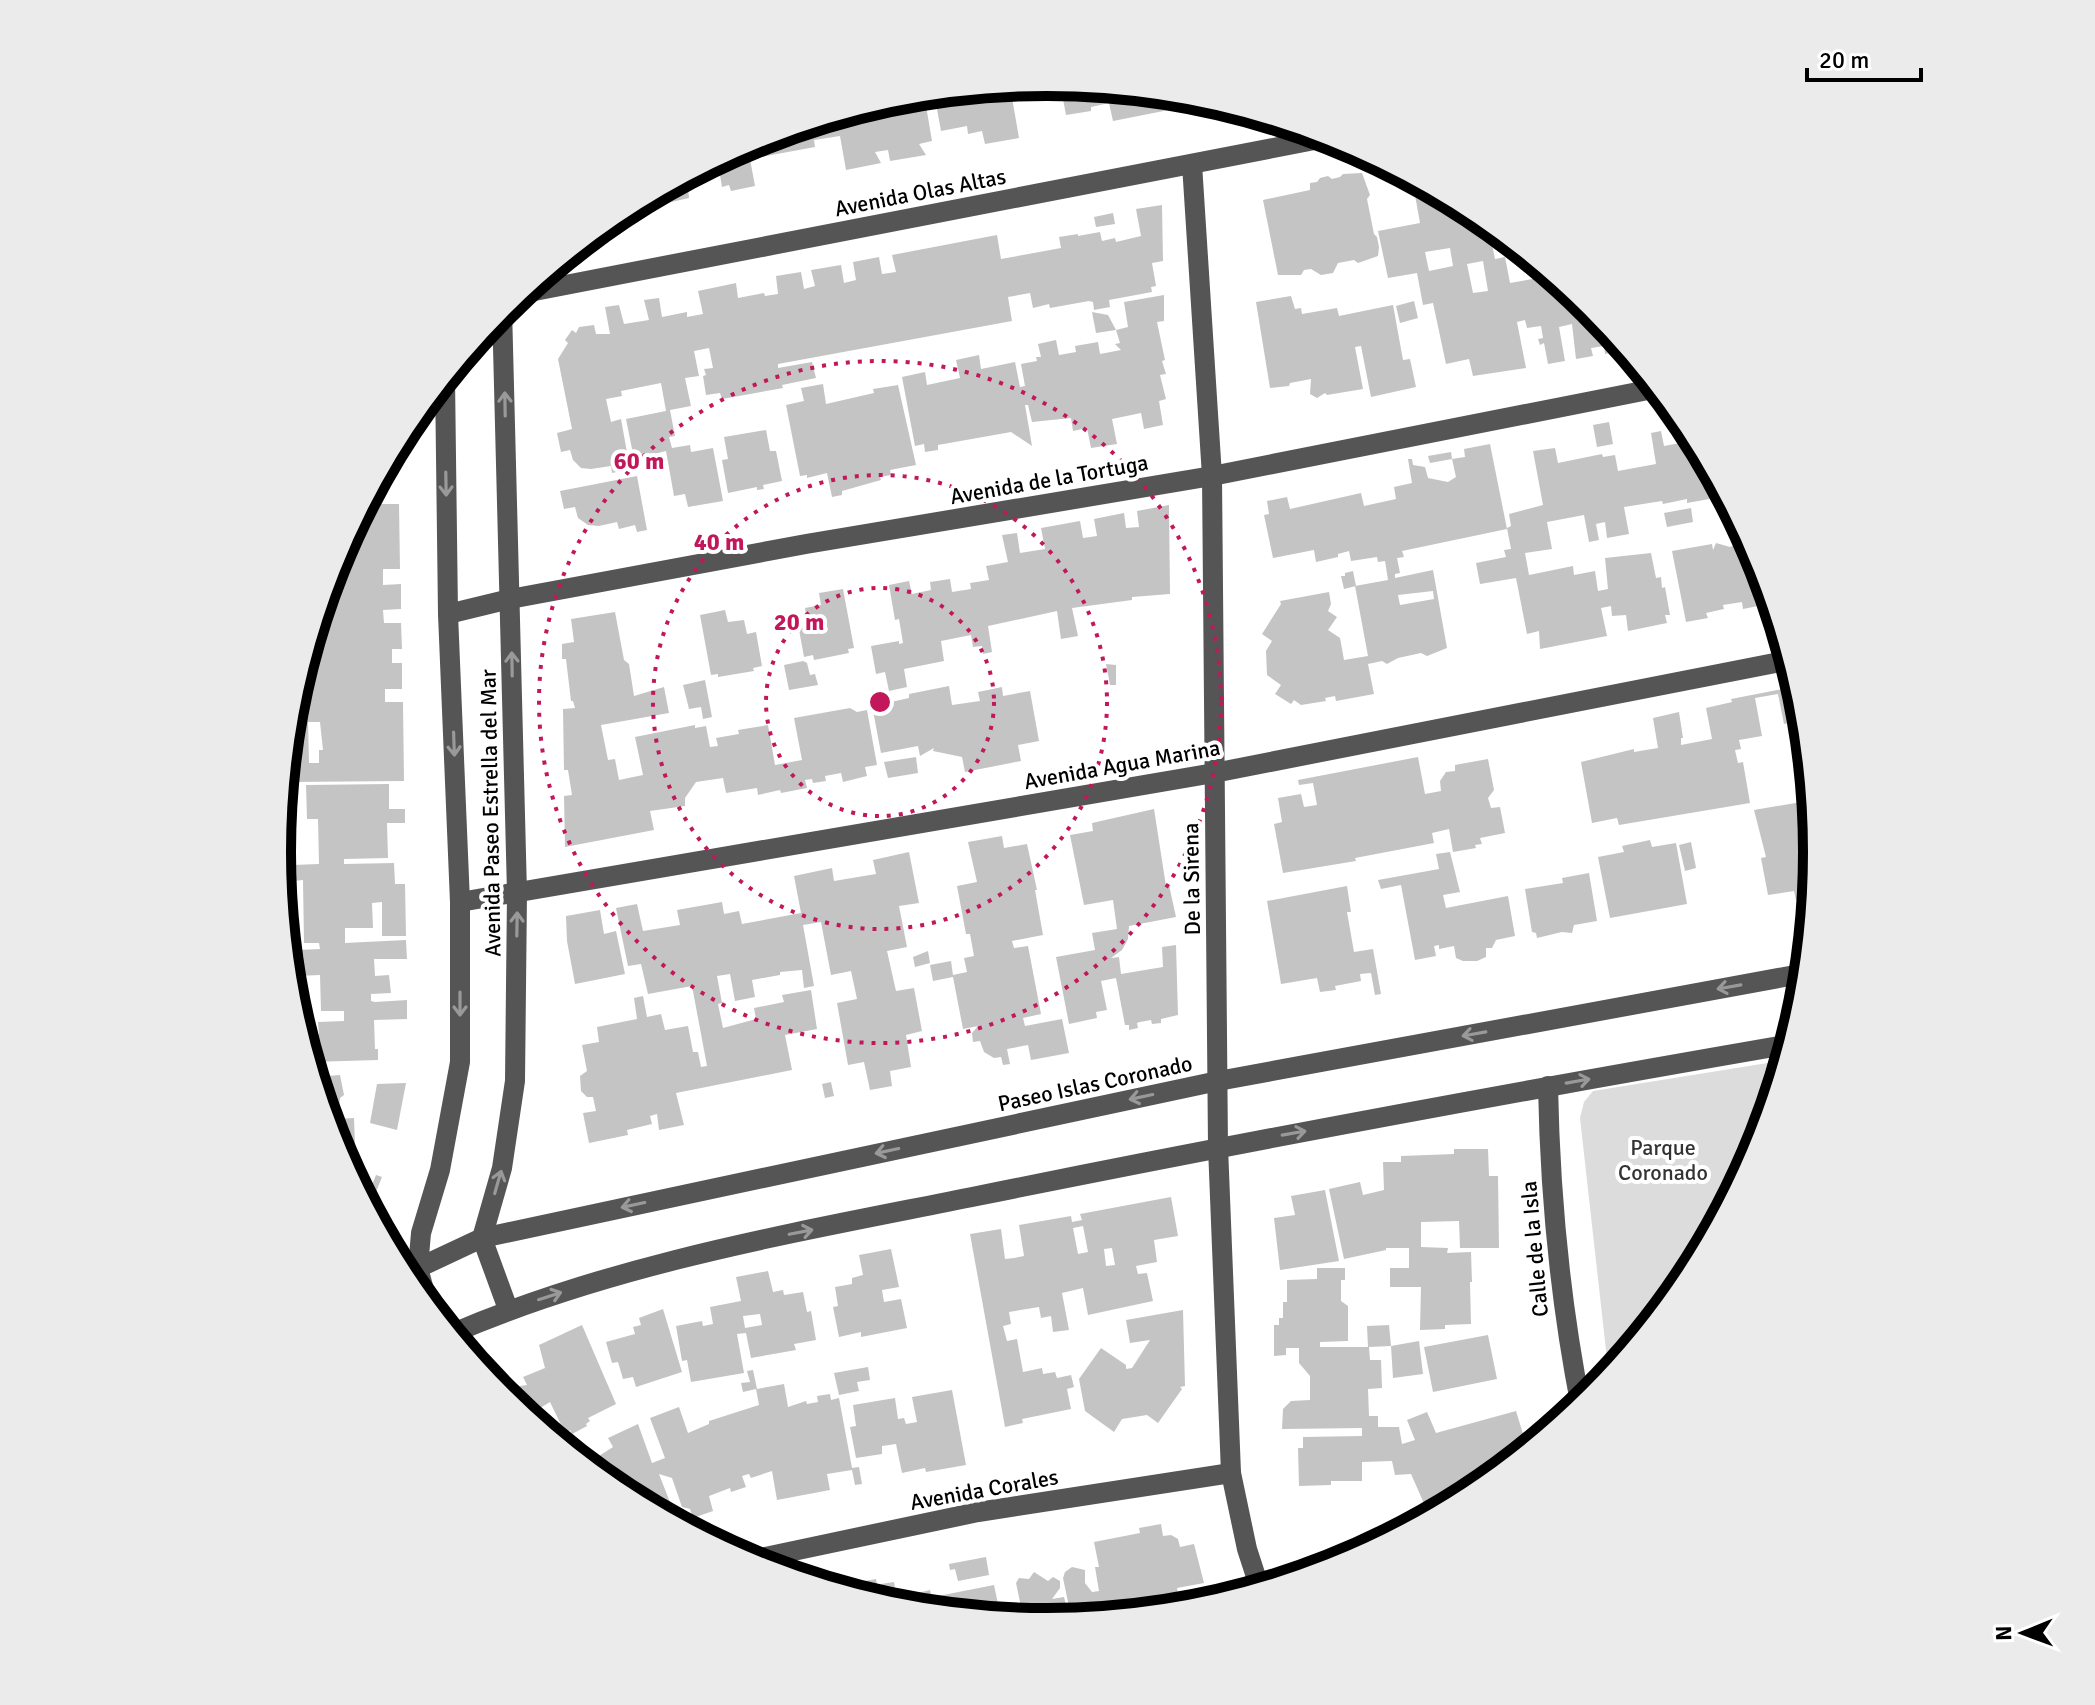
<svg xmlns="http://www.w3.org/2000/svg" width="2095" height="1705" font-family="Signika,sans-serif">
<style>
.green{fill:#dcdcdc}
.building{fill:#c4c4c4;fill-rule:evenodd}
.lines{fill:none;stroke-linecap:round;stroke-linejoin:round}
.minor{stroke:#555;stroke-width:20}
.oneway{stroke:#999}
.ring{fill:none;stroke:#c2185b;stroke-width:4;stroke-dasharray:4 8}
.labels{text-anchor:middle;stroke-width:8;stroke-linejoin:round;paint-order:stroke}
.street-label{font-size:22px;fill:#000;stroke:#fff}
.park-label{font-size:22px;fill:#333;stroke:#fff}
.rim{fill:none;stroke:#000;stroke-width:10}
.centre{fill:#c2185b;stroke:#fff;stroke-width:4}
.ring-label{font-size:24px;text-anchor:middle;font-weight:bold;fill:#c2185b;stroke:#fff;stroke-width:8;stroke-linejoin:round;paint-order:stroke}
</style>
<rect width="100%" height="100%" fill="#fff"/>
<path class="green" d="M 1786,1060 L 1759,1148 L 1688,1281 L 1609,1377 L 1580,1118 L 1584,1102 L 1593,1091 Z"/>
<g class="building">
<path d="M 1060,83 L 1193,96 L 1194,105 L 1113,121 L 1109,103 L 1091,107 L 1091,111 L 1066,115 Z"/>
<path d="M 1010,86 L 1019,138 L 985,144 L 982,131 L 968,134 L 967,126 L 941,131 L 934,93 Z"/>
<path d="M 924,94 L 932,141 L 919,144 L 926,155 L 890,161 L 888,150 L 875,152 L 881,163 L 846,170 L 840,136 L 814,140 L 815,147 L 750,159 L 755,186 L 731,191 L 729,185 L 722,187 L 720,175 L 707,178 L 707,175 L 687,179 L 689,198 L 667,203 L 664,188 L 753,140 L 898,97 Z"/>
<path d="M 1362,173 L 1370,195 L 1367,199 L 1374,234 L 1377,237 L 1379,247 L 1378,256 L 1358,263 L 1354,260 L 1338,263 L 1333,273 L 1321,275 L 1311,269 L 1304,270 L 1301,275 L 1278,275 L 1263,200 L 1310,190 L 1310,183 L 1317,182 L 1320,178 L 1328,176 L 1332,179 L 1340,177 L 1343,174 Z"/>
<path d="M 1412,178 L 1476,212 L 1501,232 L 1490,235 L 1495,259 L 1505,257 L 1510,283 L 1538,278 L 1539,283 L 1551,281 L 1550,273 L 1593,308 L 1627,350 L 1605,354 L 1604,346 L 1617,343 L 1616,339 L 1603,341 L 1604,346 L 1591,348 L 1593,356 L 1576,359 L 1572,324 L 1559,327 L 1565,361 L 1548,364 L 1544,343 L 1540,345 L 1538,339 L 1543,338 L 1541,326 L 1527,328 L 1525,320 L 1517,322 L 1526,368 L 1473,376 L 1469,359 L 1446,364 L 1433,303 L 1423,305 L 1417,273 L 1388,278 L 1378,231 L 1420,223 ZM 1450,248 L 1453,266 L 1429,271 L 1425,252 ZM 1483,261 L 1488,291 L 1473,293 L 1467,264 Z"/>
<path d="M 1162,205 L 1163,261 L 1152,263 L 1156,286 L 1151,287 L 1152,292 L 1109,300 L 1110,307 L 1094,310 L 1093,302 L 1089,301 L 1050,308 L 1049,304 L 1033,308 L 1030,293 L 1008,297 L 1012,321 L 778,364 L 778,368 L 812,362 L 816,378 L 782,385 L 783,388 L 722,399 L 720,393 L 706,395 L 703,376 L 706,375 L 704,369 L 713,368 L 709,348 L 694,351 L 699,376 L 685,378 L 691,406 L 670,410 L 675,436 L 669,437 L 672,448 L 690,445 L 691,452 L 713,448 L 723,501 L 688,507 L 685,494 L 674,496 L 666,451 L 634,459 L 626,419 L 666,411 L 661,383 L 621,391 L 622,396 L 606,399 L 611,422 L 621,419 L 630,469 L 612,473 L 611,466 L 591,469 L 581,468 L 573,460 L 570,450 L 561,452 L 557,433 L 572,429 L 558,359 L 568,343 L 565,340 L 572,330 L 576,333 L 579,327 L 594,325 L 596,334 L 610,334 L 605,307 L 619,305 L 624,324 L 649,320 L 644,300 L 659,298 L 662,317 L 687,312 L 687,317 L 703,314 L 698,291 L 736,283 L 738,298 L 764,293 L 765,296 L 778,294 L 776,276 L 801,272 L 804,289 L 815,286 L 811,270 L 841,265 L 844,283 L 856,280 L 853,262 L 879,257 L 882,274 L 896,272 L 892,255 L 997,235 L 1001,259 L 1061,248 L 1059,237 L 1078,234 L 1078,236 L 1100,232 L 1102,241 L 1115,238 L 1116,242 L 1141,236 L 1136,209 Z"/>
<path d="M 1113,213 L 1115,224 L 1096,227 L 1094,217 Z"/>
<path d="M 1164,295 L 1164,321 L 1157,322 L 1165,360 L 1162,361 L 1166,374 L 1160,375 L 1166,399 L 1159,401 L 1163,425 L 1144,429 L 1141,413 L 1112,419 L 1117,444 L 1091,448 L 1087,428 L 1073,431 L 1071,418 L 1032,422 L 1028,405 L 1025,405 L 1032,446 L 1011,432 L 938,445 L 938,450 L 925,452 L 924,444 L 915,446 L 902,377 L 925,372 L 927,385 L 960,378 L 956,360 L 979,355 L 981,369 L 1015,362 L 1020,387 L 1025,386 L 1021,364 L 1037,361 L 1036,357 L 1041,357 L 1038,344 L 1056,340 L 1059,355 L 1076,352 L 1075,346 L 1098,342 L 1100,354 L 1121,350 L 1115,344 L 1120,343 L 1116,330 L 1128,327 L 1124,302 Z"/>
<path d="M 1291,296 L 1295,309 L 1301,308 L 1302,314 L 1337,308 L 1339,316 L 1393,305 L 1403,360 L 1410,359 L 1416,387 L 1371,397 L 1361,346 L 1355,347 L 1363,389 L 1327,395 L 1325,393 L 1317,398 L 1310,394 L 1311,379 L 1290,383 L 1289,386 L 1270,388 L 1256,302 Z"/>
<path d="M 1414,301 L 1418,318 L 1400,323 L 1396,306 Z"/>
<path d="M 1092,312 L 1108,315 L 1116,330 L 1096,333 Z"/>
<path d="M 823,384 L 826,404 L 874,393 L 873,389 L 898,385 L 916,465 L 890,470 L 891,475 L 880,477 L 881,480 L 842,491 L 842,495 L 832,497 L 827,473 L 807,478 L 807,475 L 800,476 L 786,405 L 804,401 L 801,388 Z"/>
<path d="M 1609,422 L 1613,444 L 1597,447 L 1593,425 Z"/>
<path d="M 766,430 L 770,451 L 776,451 L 782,481 L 763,485 L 764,489 L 757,490 L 757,487 L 728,493 L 722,460 L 728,459 L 724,437 Z"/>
<path d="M 1661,431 L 1664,446 L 1696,440 L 1726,496 L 1687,503 L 1687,499 L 1663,504 L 1662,501 L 1624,507 L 1629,534 L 1607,538 L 1605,522 L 1596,524 L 1599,540 L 1589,542 L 1584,515 L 1547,522 L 1552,549 L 1525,553 L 1529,575 L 1573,566 L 1574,575 L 1595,571 L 1598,591 L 1608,589 L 1605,558 L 1651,553 L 1656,578 L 1661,577 L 1662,588 L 1665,587 L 1670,615 L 1665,615 L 1667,623 L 1628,631 L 1626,615 L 1612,616 L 1611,606 L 1601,608 L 1607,636 L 1540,649 L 1539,631 L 1527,634 L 1516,578 L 1480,584 L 1476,563 L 1506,557 L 1504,550 L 1511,549 L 1507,528 L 1511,526 L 1509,514 L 1543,505 L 1533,451 L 1555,448 L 1558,463 L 1602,454 L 1603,457 L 1615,455 L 1618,471 L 1656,464 L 1651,433 Z"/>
<path d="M 1490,444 L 1507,529 L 1402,551 L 1404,557 L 1397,558 L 1400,573 L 1395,574 L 1395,578 L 1433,570 L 1447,648 L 1427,656 L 1421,653 L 1398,658 L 1387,664 L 1382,661 L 1368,664 L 1374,694 L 1336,701 L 1335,696 L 1325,698 L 1326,701 L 1301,705 L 1294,700 L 1291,704 L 1275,694 L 1281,685 L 1267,675 L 1266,651 L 1272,641 L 1262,634 L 1281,604 L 1280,601 L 1329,592 L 1331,604 L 1328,611 L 1337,617 L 1328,630 L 1340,638 L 1344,660 L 1368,656 L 1355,586 L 1388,580 L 1385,561 L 1378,562 L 1377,557 L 1351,561 L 1349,551 L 1338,554 L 1338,557 L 1316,562 L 1314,550 L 1273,558 L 1264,515 L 1269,514 L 1267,501 L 1287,497 L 1290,509 L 1361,493 L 1364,506 L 1396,499 L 1394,487 L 1412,483 L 1408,459 L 1412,459 L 1413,465 L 1425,467 L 1428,478 L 1448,482 L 1456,477 L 1452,459 L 1465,457 L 1464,449 ZM 1433,591 L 1434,599 L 1400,605 L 1398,595 Z"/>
<path d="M 1451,452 L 1452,459 L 1430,463 L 1428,456 Z"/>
<path d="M 637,476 L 647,530 L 637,532 L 635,525 L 619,529 L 617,522 L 599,526 L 588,525 L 578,518 L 575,507 L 564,509 L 560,491 Z"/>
<path d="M 364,504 L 399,504 L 400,569 L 383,569 L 383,585 L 401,584 L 401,609 L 383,610 L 384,623 L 401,623 L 402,649 L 392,649 L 392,663 L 402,663 L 402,689 L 385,689 L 385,702 L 403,702 L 404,781 L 290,782 L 290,775 L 285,775 L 287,748 L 290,748 L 292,702 L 299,679 L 314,679 L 313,664 L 303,664 L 310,641 L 314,641 L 313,631 L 336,557 ZM 308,722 L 320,722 L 323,750 L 319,750 L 319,763 L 309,763 Z"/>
<path d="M 1169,505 L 1170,594 L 1132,597 L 1132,600 L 1072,608 L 1078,636 L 1061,639 L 1057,611 L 988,626 L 992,652 L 983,654 L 982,646 L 973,647 L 971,635 L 941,641 L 944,661 L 904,669 L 907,687 L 889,691 L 885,672 L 876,674 L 871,646 L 899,641 L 899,644 L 903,643 L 899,619 L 895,620 L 889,585 L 909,581 L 912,594 L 931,590 L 930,582 L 950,579 L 952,592 L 971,589 L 970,583 L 989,580 L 986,566 L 1008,562 L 1002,535 L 1017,533 L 1020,553 L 1045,549 L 1041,528 L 1080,521 L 1083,538 L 1097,536 L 1094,519 L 1124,513 L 1126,528 L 1139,527 L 1137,511 Z"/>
<path d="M 1691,508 L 1693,522 L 1667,527 L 1664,513 Z"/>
<path d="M 1736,539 L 1752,544 L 1760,558 L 1773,603 L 1743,609 L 1742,602 L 1723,605 L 1724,609 L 1706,613 L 1708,618 L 1686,622 L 1672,551 L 1712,544 L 1713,550 L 1716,543 L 1730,547 L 1735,545 Z"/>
<path d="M 1353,571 L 1356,586 L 1344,589 L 1341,576 L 1345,576 L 1345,573 Z"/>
<path d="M 843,589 L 854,648 L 848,649 L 849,653 L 814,660 L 813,655 L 804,657 L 798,624 L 807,622 L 805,608 L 821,605 L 819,593 Z"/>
<path d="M 725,610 L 728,622 L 744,620 L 747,634 L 756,632 L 762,666 L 753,668 L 754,671 L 718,677 L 718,674 L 711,675 L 700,615 Z"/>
<path d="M 615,612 L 624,660 L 629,664 L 634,696 L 664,687 L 669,713 L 601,725 L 608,760 L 615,759 L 619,780 L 643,775 L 635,737 L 695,725 L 695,728 L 706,726 L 710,747 L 718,746 L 716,738 L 739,734 L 738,730 L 768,725 L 775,765 L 802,760 L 794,718 L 850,708 L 857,712 L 867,710 L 877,765 L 865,767 L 867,776 L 843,782 L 841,773 L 825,776 L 826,781 L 813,783 L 812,779 L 805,780 L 807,788 L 781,793 L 780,790 L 758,795 L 757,788 L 726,793 L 723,778 L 696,782 L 685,798 L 685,806 L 650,811 L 654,830 L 565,847 L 564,796 L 572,795 L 568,770 L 564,770 L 563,709 L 575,708 L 573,701 L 571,701 L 566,659 L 562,659 L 562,644 L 574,642 L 571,619 Z"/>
<path d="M 803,661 L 807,663 L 810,675 L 815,674 L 818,685 L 789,690 L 784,665 Z"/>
<path d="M 1106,664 L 1116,665 L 1116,685 L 1110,685 Z"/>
<path d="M 705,680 L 712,717 L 703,719 L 701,707 L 689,709 L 683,685 Z"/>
<path d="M 949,686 L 952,705 L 980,701 L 978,692 L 1002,687 L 1003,696 L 1030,691 L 1039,741 L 1018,745 L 1021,761 L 965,772 L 962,757 L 933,751 L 934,748 L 920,756 L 918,746 L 881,753 L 871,700 L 890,696 L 891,702 L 909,698 L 909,694 Z"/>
<path d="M 1798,686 L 1806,726 L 1794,728 L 1792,722 L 1784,724 L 1778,694 L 1755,698 L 1762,736 L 1739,740 L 1741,749 L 1735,750 L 1738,763 L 1743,762 L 1750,803 L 1619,825 L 1617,818 L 1592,823 L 1581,762 L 1634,749 L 1634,752 L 1658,748 L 1653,718 L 1679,712 L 1683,738 L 1681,738 L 1681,745 L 1712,739 L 1706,708 L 1732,702 L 1731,699 Z"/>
<path d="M 916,757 L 918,773 L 888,778 L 884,762 Z"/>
<path d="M 1418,757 L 1425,794 L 1441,791 L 1440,781 L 1446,772 L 1455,771 L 1455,765 L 1488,759 L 1494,790 L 1488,798 L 1491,808 L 1500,807 L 1505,833 L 1480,838 L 1482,844 L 1475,845 L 1476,848 L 1453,852 L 1449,829 L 1432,833 L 1434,843 L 1355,858 L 1356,861 L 1283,873 L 1274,824 L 1282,822 L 1278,798 L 1301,794 L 1304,807 L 1317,805 L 1313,783 L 1299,785 L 1298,780 Z"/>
<path d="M 389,784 L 389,809 L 405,809 L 405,823 L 387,823 L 388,858 L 344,859 L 344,864 L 394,863 L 395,884 L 405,884 L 406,936 L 382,936 L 382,902 L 372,903 L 373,928 L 345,928 L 345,943 L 406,940 L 407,959 L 374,959 L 375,976 L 389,975 L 391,993 L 371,994 L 371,1001 L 375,1002 L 407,1000 L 407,1019 L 374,1020 L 375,1049 L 378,1049 L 378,1060 L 310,1062 L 302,1035 L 319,1035 L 318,1022 L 344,1021 L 344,1011 L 321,1011 L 320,975 L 298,976 L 298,950 L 320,949 L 319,943 L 304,943 L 303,880 L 293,881 L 293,899 L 282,899 L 277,853 L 284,853 L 284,841 L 291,842 L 292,865 L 319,864 L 318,819 L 307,819 L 306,785 Z"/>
<path d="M 1813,800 L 1818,853 L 1814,896 L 1796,900 L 1794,891 L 1768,895 L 1761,858 L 1766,857 L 1754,810 Z"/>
<path d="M 1154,809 L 1166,886 L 1169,885 L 1176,917 L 1129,926 L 1128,939 L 1122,950 L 1111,958 L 1119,957 L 1121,974 L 1163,967 L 1162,947 L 1176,945 L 1178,1015 L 1161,1019 L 1161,1023 L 1152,1024 L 1151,1020 L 1140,1022 L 1137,1023 L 1138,1028 L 1129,1030 L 1129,1025 L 1125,1025 L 1116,978 L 1101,981 L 1107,1010 L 1096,1012 L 1097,1018 L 1069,1024 L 1056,957 L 1095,950 L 1092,933 L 1117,929 L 1113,900 L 1084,905 L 1070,835 L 1093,831 L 1092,823 Z"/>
<path d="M 1002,836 L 1004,848 L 1027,844 L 1037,890 L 1035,890 L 1043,935 L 1012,941 L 1014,948 L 1028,946 L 1041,1014 L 1023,1018 L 1025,1026 L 1062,1019 L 1069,1053 L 1031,1060 L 1028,1045 L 1007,1049 L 1010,1064 L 1003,1065 L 1001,1057 L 994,1058 L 984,1052 L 980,1041 L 973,1042 L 972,1033 L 978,1026 L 963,1029 L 953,977 L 933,981 L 930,965 L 951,961 L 953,975 L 967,972 L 964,958 L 974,956 L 970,934 L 966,934 L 957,886 L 977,882 L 968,842 Z"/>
<path d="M 1650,840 L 1652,847 L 1676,843 L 1687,904 L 1610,918 L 1598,857 L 1624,852 L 1622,846 Z"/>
<path d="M 1691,842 L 1696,868 L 1685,871 L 1679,845 Z"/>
<path d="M 909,852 L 919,903 L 899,906 L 907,947 L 887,951 L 896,991 L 914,988 L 922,1031 L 906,1035 L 911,1067 L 890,1071 L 892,1086 L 870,1090 L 864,1062 L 848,1065 L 837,1003 L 857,999 L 851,971 L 831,975 L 821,922 L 803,925 L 814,986 L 804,988 L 802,970 L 780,972 L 780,975 L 752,980 L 755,997 L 735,1001 L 730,974 L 717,976 L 722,1003 L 718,1004 L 723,1028 L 756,1019 L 754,1008 L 784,1002 L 782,995 L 811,990 L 817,1029 L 785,1035 L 792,1070 L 676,1093 L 684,1125 L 659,1130 L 657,1114 L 650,1116 L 652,1124 L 627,1130 L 628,1135 L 589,1143 L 583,1113 L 596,1111 L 593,1097 L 587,1097 L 581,1091 L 580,1076 L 587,1071 L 582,1045 L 599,1042 L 597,1027 L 637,1019 L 634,998 L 643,996 L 647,1017 L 661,1014 L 665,1030 L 688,1026 L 693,1052 L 698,1052 L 701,1067 L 707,1066 L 692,986 L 648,994 L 641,964 L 628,966 L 616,908 L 637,904 L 643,931 L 680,925 L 677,910 L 722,902 L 724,914 L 739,911 L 742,924 L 801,913 L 794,876 L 832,868 L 834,881 L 876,874 L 873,860 Z"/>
<path d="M 1450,852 L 1460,892 L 1443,895 L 1446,908 L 1508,896 L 1515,936 L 1496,940 L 1492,948 L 1486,948 L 1486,957 L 1477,961 L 1463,961 L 1456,958 L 1454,946 L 1439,949 L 1439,945 L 1434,946 L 1436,956 L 1415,960 L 1401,885 L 1381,889 L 1378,880 L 1439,869 L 1436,854 Z"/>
<path d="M 1589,873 L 1597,921 L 1574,925 L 1572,933 L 1562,932 L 1537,938 L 1536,933 L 1532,932 L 1525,889 L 1563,883 L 1562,878 Z"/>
<path d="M 1347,886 L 1351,912 L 1347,912 L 1354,952 L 1373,949 L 1381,994 L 1375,995 L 1371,973 L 1360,974 L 1361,981 L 1335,986 L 1336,990 L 1320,992 L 1317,978 L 1281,984 L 1267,901 Z"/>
<path d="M 600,910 L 604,934 L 616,931 L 625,974 L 575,984 L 567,941 L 566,916 Z"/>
<path d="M 928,951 L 930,963 L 915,967 L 913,957 Z"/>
<path d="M 340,1075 L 344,1095 L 340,1098 L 338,1119 L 354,1118 L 355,1145 L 348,1145 L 348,1148 L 356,1155 L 347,1169 L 335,1147 L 314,1077 Z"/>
<path d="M 831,1082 L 834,1096 L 825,1098 L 822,1084 Z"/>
<path d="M 406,1083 L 397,1130 L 370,1123 L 377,1084 Z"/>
<path d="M 1454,1149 L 1488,1149 L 1489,1176 L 1498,1176 L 1499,1248 L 1460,1248 L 1459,1221 L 1421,1222 L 1421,1247 L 1448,1248 L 1447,1253 L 1471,1252 L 1472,1282 L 1470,1282 L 1471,1324 L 1445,1325 L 1445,1329 L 1420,1330 L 1421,1287 L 1390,1287 L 1390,1268 L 1409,1268 L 1409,1248 L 1386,1248 L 1386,1250 L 1344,1259 L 1329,1189 L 1360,1182 L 1363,1195 L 1384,1190 L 1383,1162 L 1401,1162 L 1401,1156 L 1454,1154 Z"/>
<path d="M 376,1175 L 382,1177 L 376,1192 L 370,1190 Z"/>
<path d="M 1325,1190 L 1339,1261 L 1280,1270 L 1274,1218 L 1295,1215 L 1291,1196 Z"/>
<path d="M 1171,1197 L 1178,1236 L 1154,1240 L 1157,1262 L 1136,1266 L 1138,1274 L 1147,1273 L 1153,1301 L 1088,1315 L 1083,1288 L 1062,1293 L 1069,1330 L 1053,1332 L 1051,1316 L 1041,1318 L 1039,1307 L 1009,1312 L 1011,1324 L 1003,1326 L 1007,1341 L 1017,1339 L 1023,1372 L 1042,1368 L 1043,1374 L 1055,1372 L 1057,1378 L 1071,1375 L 1074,1387 L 1067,1389 L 1071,1409 L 1022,1419 L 1023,1423 L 1005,1427 L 970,1234 L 1001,1229 L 1005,1259 L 1014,1258 L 1024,1256 L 1019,1225 L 1071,1216 L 1072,1222 L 1082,1220 L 1080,1214 ZM 1083,1226 L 1088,1252 L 1078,1254 L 1073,1228 ZM 1112,1248 L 1115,1265 L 1106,1266 L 1104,1249 Z"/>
<path d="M 891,1249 L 899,1287 L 882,1290 L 884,1302 L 901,1299 L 907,1328 L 861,1337 L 861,1332 L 839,1337 L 833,1307 L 838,1306 L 835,1287 L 852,1284 L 852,1278 L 863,1275 L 859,1255 Z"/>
<path d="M 1317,1268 L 1345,1268 L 1345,1280 L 1341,1280 L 1341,1301 L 1348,1306 L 1348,1341 L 1320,1342 L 1320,1347 L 1368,1347 L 1367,1326 L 1389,1325 L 1391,1346 L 1419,1341 L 1423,1374 L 1393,1378 L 1391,1346 L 1369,1347 L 1370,1360 L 1381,1360 L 1382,1388 L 1368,1389 L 1369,1416 L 1378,1416 L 1378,1427 L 1399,1427 L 1402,1444 L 1415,1440 L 1407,1420 L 1427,1412 L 1436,1433 L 1516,1411 L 1528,1450 L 1475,1493 L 1430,1517 L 1411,1474 L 1395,1475 L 1392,1461 L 1362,1462 L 1362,1481 L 1331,1481 L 1331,1485 L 1299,1486 L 1298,1448 L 1303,1448 L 1303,1437 L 1362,1436 L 1362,1428 L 1282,1429 L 1283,1409 L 1291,1401 L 1310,1400 L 1310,1376 L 1299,1363 L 1299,1348 L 1286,1348 L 1286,1355 L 1274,1356 L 1274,1325 L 1279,1325 L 1279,1318 L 1283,1318 L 1283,1302 L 1287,1302 L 1287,1280 L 1317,1279 Z"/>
<path d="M 768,1271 L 773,1292 L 783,1290 L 784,1295 L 803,1292 L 807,1312 L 811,1311 L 816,1340 L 794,1344 L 796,1350 L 751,1358 L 746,1333 L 737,1334 L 744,1373 L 691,1382 L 687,1360 L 682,1361 L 676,1326 L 702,1321 L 703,1326 L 713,1324 L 710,1307 L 741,1301 L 736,1277 ZM 760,1314 L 762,1325 L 745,1328 L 743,1316 Z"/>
<path d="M 663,1309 L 682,1372 L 636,1387 L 633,1377 L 623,1379 L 618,1362 L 612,1363 L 606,1342 L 635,1334 L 633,1327 L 641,1325 L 639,1318 Z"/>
<path d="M 1183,1310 L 1185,1386 L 1180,1387 L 1182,1389 L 1158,1423 L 1147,1415 L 1122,1419 L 1114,1432 L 1085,1411 L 1079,1379 L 1101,1348 L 1126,1365 L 1126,1369 L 1132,1368 L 1150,1340 L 1130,1343 L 1126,1320 Z"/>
<path d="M 582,1325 L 616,1404 L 588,1418 L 590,1421 L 586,1424 L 587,1426 L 572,1434 L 570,1430 L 565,1433 L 550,1402 L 540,1408 L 558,1443 L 496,1389 L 504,1382 L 513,1393 L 514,1387 L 527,1385 L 523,1377 L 545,1368 L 539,1345 Z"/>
<path d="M 1488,1335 L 1497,1379 L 1433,1392 L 1424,1347 Z"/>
<path d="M 868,1367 L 870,1380 L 857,1382 L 859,1391 L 839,1395 L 834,1373 Z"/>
<path d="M 753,1370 L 757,1389 L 784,1384 L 788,1407 L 806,1401 L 807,1404 L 818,1402 L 817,1396 L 830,1394 L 831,1400 L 839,1398 L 852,1468 L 859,1467 L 862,1484 L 855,1485 L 852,1470 L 827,1474 L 830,1490 L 777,1500 L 772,1471 L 751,1478 L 749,1474 L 742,1476 L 746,1487 L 731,1492 L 730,1488 L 709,1496 L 713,1511 L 693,1518 L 690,1509 L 682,1507 L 672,1478 L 659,1474 L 671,1505 L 668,1514 L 670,1520 L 619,1493 L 585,1465 L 613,1447 L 608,1438 L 638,1424 L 652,1463 L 665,1458 L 650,1418 L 679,1407 L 688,1433 L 709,1424 L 709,1421 L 759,1405 L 756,1389 L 743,1392 L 741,1383 L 750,1382 L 747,1371 Z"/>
<path d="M 952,1390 L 966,1465 L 926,1472 L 925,1468 L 902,1473 L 896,1444 L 882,1446 L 882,1454 L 856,1458 L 850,1427 L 856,1426 L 853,1405 L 895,1398 L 898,1419 L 904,1418 L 906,1424 L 917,1422 L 912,1397 Z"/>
<path d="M 1161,1524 L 1163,1536 L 1171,1535 L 1178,1539 L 1180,1547 L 1194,1544 L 1204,1583 L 1177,1588 L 1179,1601 L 1153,1605 L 1151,1596 L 1102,1606 L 1104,1617 L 1072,1621 L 1063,1578 L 1065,1572 L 1072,1567 L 1085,1570 L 1085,1583 L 1092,1592 L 1099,1591 L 1095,1567 L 1099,1567 L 1094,1542 L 1140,1533 L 1139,1528 Z"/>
<path d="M 986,1557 L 989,1575 L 958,1581 L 955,1569 L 950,1570 L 949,1564 Z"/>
<path d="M 1034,1572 L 1048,1581 L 1053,1577 L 1060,1581 L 1060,1588 L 1052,1599 L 1064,1597 L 1070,1621 L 1047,1623 L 1024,1621 L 1016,1583 L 1019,1578 L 1029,1579 Z"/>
<path d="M 876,1579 L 878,1589 L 882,1588 L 881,1584 L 894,1582 L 895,1588 L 909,1595 L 930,1590 L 935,1612 L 897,1608 L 857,1596 L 854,1583 Z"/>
<path d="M 994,1585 L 1001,1618 L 941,1612 L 938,1596 Z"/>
</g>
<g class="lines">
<g class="minor">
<path d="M 1192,164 L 1212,476 L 1218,1147 L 1231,1473 L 1247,1549 L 1260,1589"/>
<path d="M 519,294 L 1330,137"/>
<path d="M 502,308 L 517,893 L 515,1081 L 502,1168 L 482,1238 L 508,1309"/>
<path d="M 448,614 L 510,599 L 806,544 L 1212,476 L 1658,388"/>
<path d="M 460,902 L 1214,773 L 1790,660"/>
<path d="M 1548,1086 C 1550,1194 1560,1301 1581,1407"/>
<path d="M 405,1278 L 418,1268 L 482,1238 L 1218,1081 L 1806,973"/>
<path d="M 429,1308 L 418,1268 L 421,1233 L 440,1170 L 460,1062 L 460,902 L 448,614 L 445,378"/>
<path d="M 451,1334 C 618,1262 799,1232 977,1196 C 1248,1141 1519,1091 1791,1044"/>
<path d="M 746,1561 L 978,1512 L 1231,1473"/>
</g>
</g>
<defs><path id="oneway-shaft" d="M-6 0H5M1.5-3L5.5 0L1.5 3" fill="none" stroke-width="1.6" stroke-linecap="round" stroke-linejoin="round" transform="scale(2)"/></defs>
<g class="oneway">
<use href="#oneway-shaft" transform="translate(505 404) rotate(-91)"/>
<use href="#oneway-shaft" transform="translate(446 484) rotate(89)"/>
<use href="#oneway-shaft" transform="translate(512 664) rotate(-91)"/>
<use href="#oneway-shaft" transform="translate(454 744) rotate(88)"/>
<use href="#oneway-shaft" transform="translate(517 924) rotate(-89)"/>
<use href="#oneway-shaft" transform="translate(1729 987) rotate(170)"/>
<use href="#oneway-shaft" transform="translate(460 1004) rotate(90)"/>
<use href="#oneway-shaft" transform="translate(1474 1034) rotate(170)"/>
<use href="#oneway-shaft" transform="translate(1578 1081) rotate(-10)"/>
<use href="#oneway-shaft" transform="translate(1141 1097) rotate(168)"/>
<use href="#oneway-shaft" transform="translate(1294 1133) rotate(-10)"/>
<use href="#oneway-shaft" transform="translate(887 1151) rotate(168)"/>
<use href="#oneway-shaft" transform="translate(498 1182) rotate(-74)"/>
<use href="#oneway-shaft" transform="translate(633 1205) rotate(168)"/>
<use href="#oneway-shaft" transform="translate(801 1232) rotate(-11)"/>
<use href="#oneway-shaft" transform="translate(550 1296) rotate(-18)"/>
</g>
<g class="ring">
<circle cx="880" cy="702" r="114"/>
<circle cx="880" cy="702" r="227"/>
<circle cx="880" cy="702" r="341"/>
</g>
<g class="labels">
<g class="street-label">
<text transform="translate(920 192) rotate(-11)" y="8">Avenida Olas Altas</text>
<text transform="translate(1049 479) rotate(-10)" y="8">Avenida de la Tortuga</text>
<text transform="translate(1122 764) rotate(-10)" y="8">Avenida Agua Marina</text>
<text transform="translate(490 813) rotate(-91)" y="8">Avenida Paseo Estrella del Mar</text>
<text transform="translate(1191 879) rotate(-91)" y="8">De la Sirena</text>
<text transform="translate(1095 1083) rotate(-12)" y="8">Paseo Islas Coronado</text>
<text transform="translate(1534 1249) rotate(-95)" y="8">Calle de la Isla</text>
<text transform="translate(984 1489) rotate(-10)" y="8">Avenida Corales</text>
</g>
<g class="park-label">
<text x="1663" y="1155">Parque<tspan x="1663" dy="25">Coronado</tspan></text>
</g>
</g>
<path d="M0 0H2095V1705H0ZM291 852a756 756 0 1 1 1512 0a756 756 0 1 1-1512 0Z" fill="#ebebeb" fill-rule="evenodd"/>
<path class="rim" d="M291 852a756 756 0 1 1 1512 0a756 756 0 1 1-1512 0Z"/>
<circle cx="880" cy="702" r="12" class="centre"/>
<g class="ring-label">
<text x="639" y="469">60 m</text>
<text x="719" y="550">40 m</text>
<text x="799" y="630">20 m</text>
</g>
<g transform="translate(2023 1633) rotate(269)" stroke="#ffffff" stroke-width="6" paint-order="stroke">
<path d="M0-6L14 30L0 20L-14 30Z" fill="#000000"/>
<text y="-12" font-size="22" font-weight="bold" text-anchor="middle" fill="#000000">N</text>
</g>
<path d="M1807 68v12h114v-12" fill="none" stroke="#000000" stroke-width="4"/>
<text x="1819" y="68" font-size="24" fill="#000000" stroke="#ffffff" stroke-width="6" paint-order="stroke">20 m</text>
</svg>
